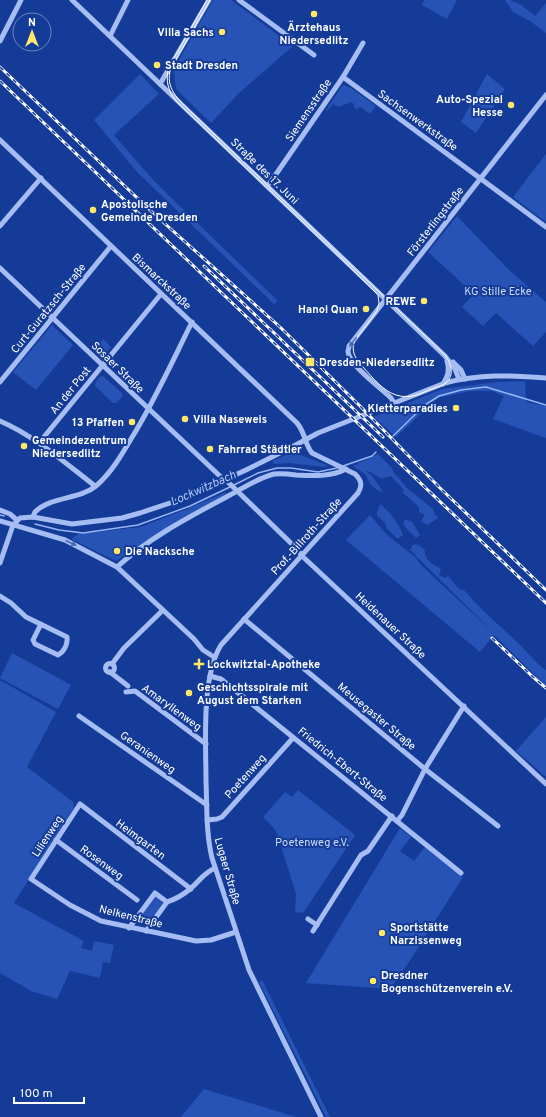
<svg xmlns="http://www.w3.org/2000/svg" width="546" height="1117" font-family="Overpass,sans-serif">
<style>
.green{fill:#2753b6}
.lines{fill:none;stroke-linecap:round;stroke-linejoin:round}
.stream{stroke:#97b6f5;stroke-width:1.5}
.minor{stroke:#a5bdf2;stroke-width:5}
.tram{stroke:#fff;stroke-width:1}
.rail-casing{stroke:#fff;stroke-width:3}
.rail{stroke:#143b97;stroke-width:1.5;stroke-dasharray:4.5;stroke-linecap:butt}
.oneway{fill:#4768b7}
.poi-dot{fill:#ffe867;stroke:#143b97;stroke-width:1.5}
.labels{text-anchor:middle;stroke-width:4;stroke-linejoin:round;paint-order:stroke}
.poi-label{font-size:11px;font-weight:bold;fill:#fff;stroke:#143b97;text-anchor:start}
.street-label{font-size:11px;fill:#fff;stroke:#143b97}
.park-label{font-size:11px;fill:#cddcfd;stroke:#143b97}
.water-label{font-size:12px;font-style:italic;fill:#b2c8f9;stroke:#143b97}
</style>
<rect width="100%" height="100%" fill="#143b97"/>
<g class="green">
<path d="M 213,0 L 231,0 L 293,46 L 238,94 L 211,123 L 176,89 L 174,72 L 176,65 Z"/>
<path d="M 424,0 L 457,0 L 447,19 L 422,5 Z"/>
<path d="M 510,0 L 521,5 L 535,16 L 546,3 L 546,33 L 530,21 L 513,12 L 505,0 Z"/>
<path d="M 140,74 L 159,94 L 114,135 L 154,181 L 278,301 L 274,304 L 137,172 L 94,120 Z"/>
<path d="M 487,74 L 505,89 L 476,133 L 461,122 Z"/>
<path d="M 344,85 L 351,88 L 376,106 L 370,114 L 360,107 L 357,109 L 354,108 L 354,104 L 351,102 L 339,107 L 333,104 L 327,111 L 326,110 L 342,86 Z"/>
<path d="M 546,154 L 546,222 L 513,197 Z"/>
<path d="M 457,216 L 509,270 L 546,302 L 546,332 L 533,346 L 496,313 L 483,326 L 462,307 L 474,294 L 428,252 Z"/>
<path d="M 52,325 L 73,345 L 36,390 L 13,372 Z"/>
<path d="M 103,339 L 111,347 L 102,358 L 94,350 Z"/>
<path d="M 103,376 L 123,394 L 122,397 L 116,403 L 113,403 L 95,386 C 95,381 99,376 103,376 Z"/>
<path d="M 525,381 L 526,402 L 546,406 L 546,438 L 493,419 L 504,396 L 492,391 L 470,391 L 438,398 L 396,437 L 374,417 L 442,389 L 498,382 Z"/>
<path d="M 293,452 L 329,466 L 324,467 L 289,463 L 274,464 L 272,461 Z"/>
<path d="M 378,454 L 392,468 L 394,473 L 408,489 L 433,509 L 434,513 L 438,518 L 427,525 L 421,521 L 425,515 L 419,512 L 419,507 L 402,492 L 404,490 L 391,476 C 376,482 377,472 366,471 L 373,477 L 383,492 C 373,489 369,484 366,475 L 353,466 Z"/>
<path d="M 226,492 L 226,494 L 116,561 L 71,539 L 78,534 L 141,527 L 189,508 Z"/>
<path d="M 380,504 C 392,514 397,521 403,535 L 398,539 L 387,529 L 385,523 L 377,516 L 377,513 Z"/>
<path d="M 370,515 L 387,535 L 415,557 L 421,565 L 453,595 L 495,634 L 410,550 L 412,546 C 417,542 421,547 425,550 C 423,561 434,564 441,569 L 439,575 L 445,578 L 448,576 L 459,589 L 464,590 C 480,609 499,625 517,642 C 527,651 535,663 546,670 L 546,686 L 494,635 L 480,652 L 346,540 Z"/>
<path d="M 405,519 L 412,522 L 420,535 L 416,538 L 408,530 L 403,524 Z"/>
<path d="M 12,653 L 71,685 L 58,709 L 0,678 Z"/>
<path d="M 0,680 L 56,712 L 27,767 L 73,802 L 74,808 L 14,903 L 84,941 L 81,948 L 92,951 L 94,941 L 114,945 L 110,963 L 103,962 L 100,978 L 70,971 L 57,999 L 31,991 L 0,973 Z"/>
<path d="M 546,717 L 546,777 L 516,751 Z"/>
<path d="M 298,790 L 355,835 L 303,913 L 295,912 L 296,894 L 277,833 L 272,826 L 263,817 L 285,792 L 292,797 Z"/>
<path d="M 400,828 L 411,837 L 400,851 L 414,861 L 425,847 L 463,877 L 409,962 L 390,989 L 306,983 Z"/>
<path d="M 155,896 L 163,901 L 162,904 L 146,926 L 137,924 L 136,921 Z"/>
<path d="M 262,980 L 330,1117 L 326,1117 L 259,982 Z"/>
<path d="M 204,1089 L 296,1117 L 181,1117 Z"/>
</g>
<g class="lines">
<g class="stream">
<path d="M 393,436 L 425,405 L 439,396 L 461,390 L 486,387 L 546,405"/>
<path d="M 343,466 L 372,456 L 376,452"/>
<path d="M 234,485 L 258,473 L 277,468 L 291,468 L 318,472 L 337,468"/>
<path d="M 0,515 L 4,516"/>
<path d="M 35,524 L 59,530 L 83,533 L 138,525 L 190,506 L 230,487"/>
</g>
<g class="minor">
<path d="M 72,0 L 445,356 L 455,369 L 459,379"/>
<path d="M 239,0 L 314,55"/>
<path d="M 110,36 L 128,0"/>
<path d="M 0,41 L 21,0"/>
<path d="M 343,77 L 546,227"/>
<path d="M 160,84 L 209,0"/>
<path d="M 0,140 L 297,423 C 305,432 305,445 312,453 L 355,474 C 361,480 363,485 358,493 L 221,645 C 201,677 206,744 206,781 C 207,807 206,833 212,858 L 249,970 L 321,1117"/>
<path d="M 267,186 L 272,180 L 343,77 L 363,43"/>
<path d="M 0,226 L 41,178"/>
<path d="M 0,268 L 223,479 L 229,483 L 298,550 L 301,555 L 546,784"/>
<path d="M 453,362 L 461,370 L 465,379"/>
<path d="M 0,382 L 111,246"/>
<path d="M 443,384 C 448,376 450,370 447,361"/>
<path d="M 394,403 L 391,398 C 381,388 350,366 348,352 C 348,350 349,348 349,346 L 546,95"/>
<path d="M 0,421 C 35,436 65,463 95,486"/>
<path d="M 39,443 L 161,294"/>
<path d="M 0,510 L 10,514 L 17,520"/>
<path d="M 33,517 L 35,512 C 51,496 79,500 96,486 C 111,473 121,456 131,439 C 154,402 172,362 192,322"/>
<path d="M 0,521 L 65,540 L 117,567 L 194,639 L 203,650 L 214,657"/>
<path d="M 0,563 L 13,525 L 20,518 L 33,517 L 72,524 L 122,518 L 140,513 L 182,499 L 246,470 L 292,447 L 318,433 L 445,383 C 478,374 512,375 546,378"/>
<path d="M 117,567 C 150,537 191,516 230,495 C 245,487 258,478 274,474 C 281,473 289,474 296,475 C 313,476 331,477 346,469"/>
<path d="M 0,596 L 11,603 L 26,617 L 67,637 C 68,644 64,652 58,655 L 35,644 L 33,640 L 41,624"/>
<path d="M 244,619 L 425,769 L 498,826"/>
<circle cx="110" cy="668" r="4.5"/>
<path d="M 112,664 L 124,648 L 163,610"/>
<path d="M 110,672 L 128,686"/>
<path d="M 210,676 L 221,679 L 461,873"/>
<path d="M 126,692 L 135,691 L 206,744"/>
<path d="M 79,716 L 207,805"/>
<path d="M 207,820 L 217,819 L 222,817 L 293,738"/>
<path d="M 397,821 L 402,815 L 425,769 L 464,706"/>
<path d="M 56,840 L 137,900"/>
<path d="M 191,889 L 80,804 L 31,879 L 70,905 L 101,921 L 196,941 L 211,940 L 236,932"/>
<path d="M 167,902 C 176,899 183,895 190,889 C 201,880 201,875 215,868"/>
<path d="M 308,919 L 317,925"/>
<path d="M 129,928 L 155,893 L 167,902"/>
<path d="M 146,931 L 167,902"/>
<path d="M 313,931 L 361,855 L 368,851 L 392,816"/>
</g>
<path class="tram" d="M 207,0 L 169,67 C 165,80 168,91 176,101 L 344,261 L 378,295 L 379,303 L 377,311 L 355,340 C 350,352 356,359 363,367 C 373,378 383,391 396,395 C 409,399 418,395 429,390 C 434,388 442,386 446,383 C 455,375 451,363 445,355 L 192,113 C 179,100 164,88 171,68 L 210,0"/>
<defs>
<g id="rail">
<path d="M 0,67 L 153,213 L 280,327 L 362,408 L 439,487 L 546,590"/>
<path d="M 0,81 L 546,603"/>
<path d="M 204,266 L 383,437"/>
<path d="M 492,638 L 533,677 L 546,688"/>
</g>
</defs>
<use href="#rail" class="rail-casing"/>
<use href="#rail" class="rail"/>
</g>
<defs><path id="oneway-solid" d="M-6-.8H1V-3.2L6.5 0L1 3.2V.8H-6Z"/></defs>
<g class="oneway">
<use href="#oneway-solid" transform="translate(353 342) rotate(126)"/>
<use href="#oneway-solid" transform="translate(71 543) rotate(25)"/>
</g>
<g class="poi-dot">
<circle cx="314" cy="14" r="4"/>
<circle cx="222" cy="32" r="4"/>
<circle cx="157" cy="65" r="4"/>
<circle cx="511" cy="105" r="4"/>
<circle cx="93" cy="210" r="4"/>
<circle cx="424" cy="301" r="4"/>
<circle cx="366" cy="309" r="4"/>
<rect x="305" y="357" width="10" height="10" rx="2"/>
<circle cx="456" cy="408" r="4"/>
<circle cx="185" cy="419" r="4"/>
<circle cx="132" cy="422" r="4"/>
<circle cx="24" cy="446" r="4"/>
<circle cx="210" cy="449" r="4"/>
<circle cx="117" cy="551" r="4"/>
<path d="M197 658h4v4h4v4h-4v4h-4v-4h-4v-4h4z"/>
<circle cx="189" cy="693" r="4"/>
<circle cx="382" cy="933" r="4"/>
<circle cx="373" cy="981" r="4"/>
</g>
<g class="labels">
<g class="poi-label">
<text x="314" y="31" text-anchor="middle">Ärztehaus<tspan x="314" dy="13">Niedersedlitz</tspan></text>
<text x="214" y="36" text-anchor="end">Villa Sachs</text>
<text x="165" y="69">Stadt Dresden</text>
<text x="503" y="103" text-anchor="end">Auto-Spezial<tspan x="503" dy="13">Hesse</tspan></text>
<text x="101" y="208">Apostolische<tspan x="101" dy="13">Gemeinde Dresden</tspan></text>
<text x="416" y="305" text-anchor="end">REWE</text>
<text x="358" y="313" text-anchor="end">Hanoi Quan</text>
<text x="319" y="366">Dresden-Niedersedlitz</text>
<text x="448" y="412" text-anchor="end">Kletterparadies</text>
<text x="193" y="423">Villa Naseweis</text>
<text x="124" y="426" text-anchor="end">13 Pfaffen</text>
<text x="32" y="444">Gemeindezentrum<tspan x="32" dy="13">Niedersedlitz</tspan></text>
<text x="218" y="453">Fahrrad Städtler</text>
<text x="125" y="555">Die Nacksche</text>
<text x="207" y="668">Lockwitztal-Apotheke</text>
<text x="197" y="691">Geschichtsspirale mit<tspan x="197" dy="13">August dem Starken</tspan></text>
<text x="390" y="931">Sportstätte<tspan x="390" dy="13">Narzissenweg</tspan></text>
<text x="381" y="979">Dresdner<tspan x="381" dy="13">Bogenschützenverein e.V.</tspan></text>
</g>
<g class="street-label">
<text transform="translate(308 110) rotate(-56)" y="4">Siemensstraße</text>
<text transform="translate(418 120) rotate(36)" y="4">Sachsenwerkstraße</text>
<text transform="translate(265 171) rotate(44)" y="4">Straße des 17. Juni</text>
<text transform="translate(435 221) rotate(-52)" y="4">Försterlingstraße</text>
<text transform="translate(162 281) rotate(43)" y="4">Bismarckstraße</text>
<text transform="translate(48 308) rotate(-51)" y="4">Curt-Guratzsch-Straße</text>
<text transform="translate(118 367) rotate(44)" y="4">Sosaer Straße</text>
<text transform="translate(70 390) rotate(-51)" y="4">An der Post</text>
<text transform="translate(306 536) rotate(-48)" y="4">Prof.-Billroth-Straße</text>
<text transform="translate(391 625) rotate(43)" y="4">Heidenauer Straße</text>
<text transform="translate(172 707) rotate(36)" y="4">Amaryllenweg</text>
<text transform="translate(377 716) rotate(40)" y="4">Meusegaster Straße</text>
<text transform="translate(148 752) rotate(35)" y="4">Geranienweg</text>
<text transform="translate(343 764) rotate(39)" y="4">Friedrich-Ebert-Straße</text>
<text transform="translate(245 776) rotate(-48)" y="4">Poetenweg</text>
<text transform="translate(47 836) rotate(-57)" y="4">Lilienweg</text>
<text transform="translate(141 839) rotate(37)" y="4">Heimgarten</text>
<text transform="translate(102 862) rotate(36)" y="4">Rosenweg</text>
<text transform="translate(228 871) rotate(74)" y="4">Lugaer Straße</text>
<text transform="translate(131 916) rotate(14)" y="4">Nelkenstraße</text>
</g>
<g class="park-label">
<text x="498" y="295">KG Stille Ecke</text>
<text x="312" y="846">Poetenweg e.V.</text>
</g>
<g class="water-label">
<text transform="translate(203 488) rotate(-24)" y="4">Lockwitzbach</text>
</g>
</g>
<g transform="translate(32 32)"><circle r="19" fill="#143b97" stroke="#7289c1"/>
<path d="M0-3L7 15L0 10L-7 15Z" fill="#ffe867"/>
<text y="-6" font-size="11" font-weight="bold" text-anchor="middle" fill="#ffffff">N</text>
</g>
<path d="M14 1097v6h70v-6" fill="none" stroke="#ffffff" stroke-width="2"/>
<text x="20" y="1097" font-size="12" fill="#ffffff" stroke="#143b97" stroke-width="3" paint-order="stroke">100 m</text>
</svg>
